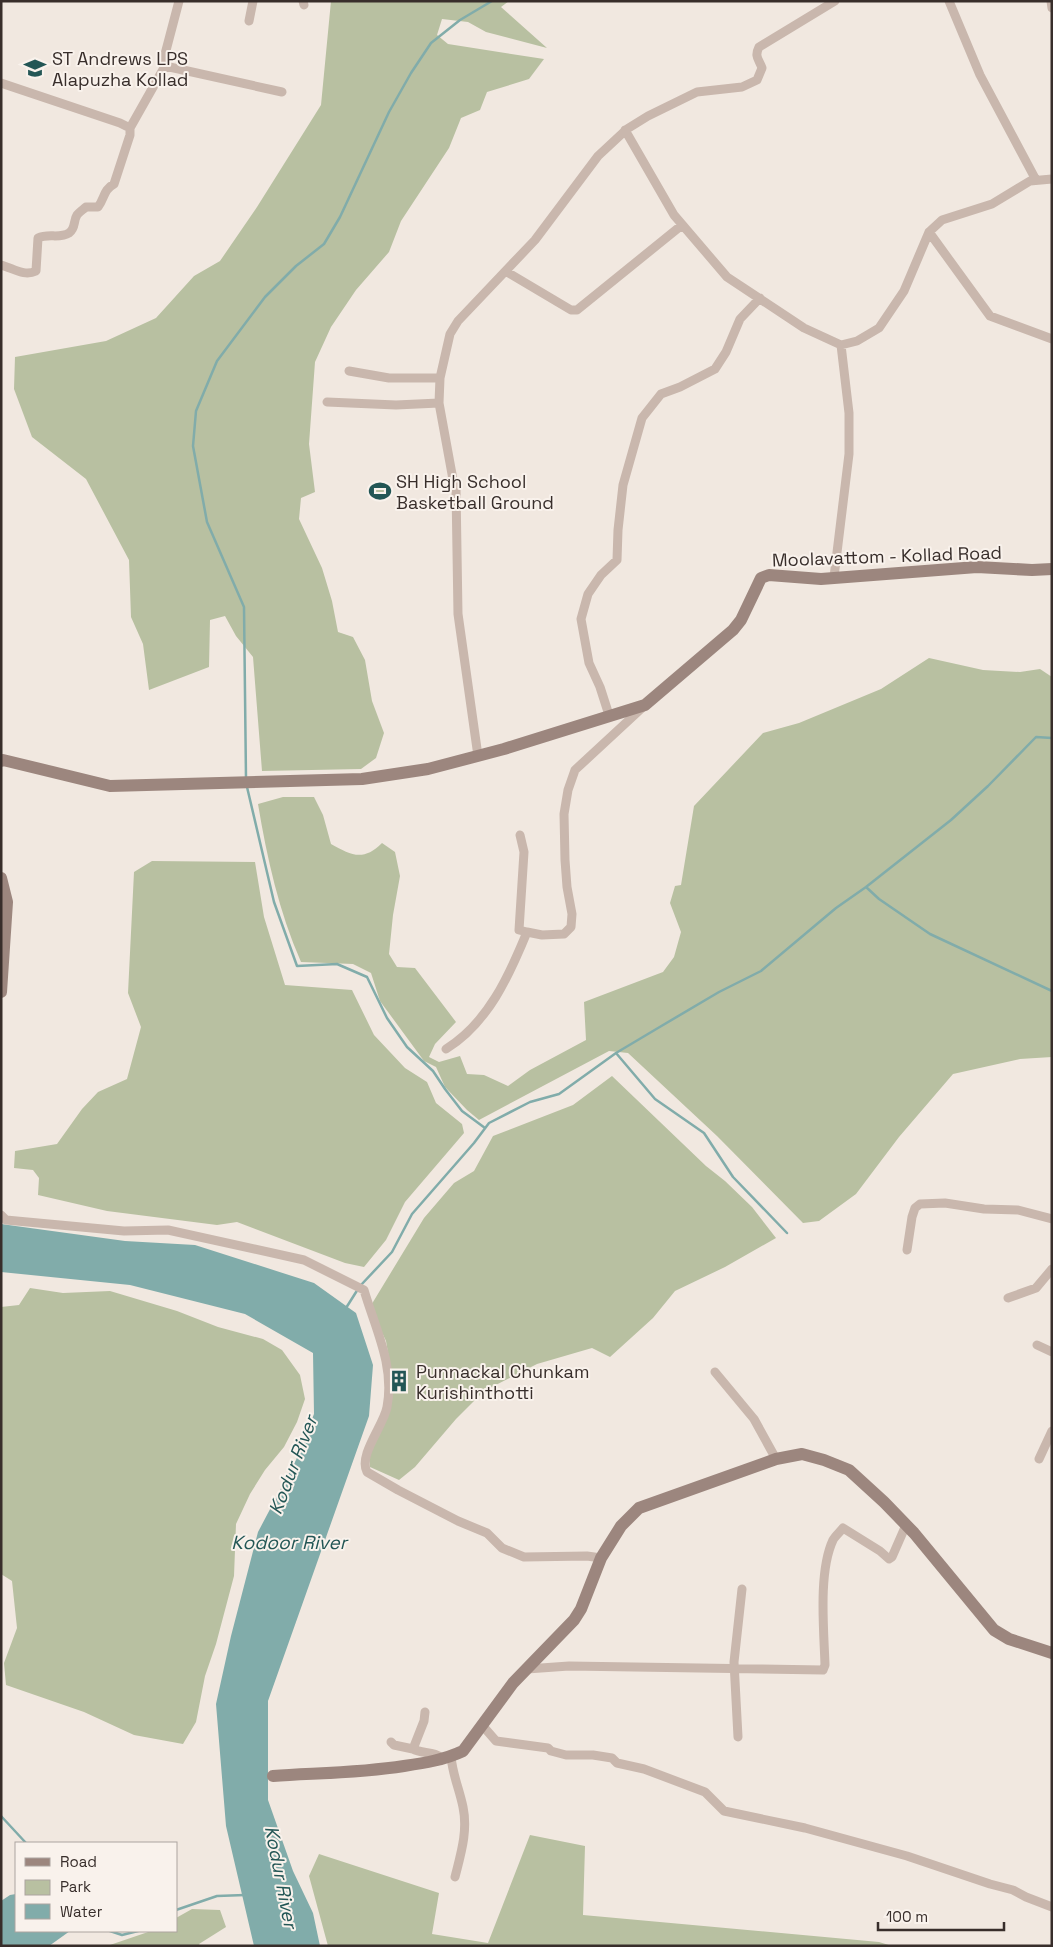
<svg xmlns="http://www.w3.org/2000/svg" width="1053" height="1947" font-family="'Space Grotesk',sans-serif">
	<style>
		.green { fill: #b8c0a1 }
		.water { fill: #81acaa }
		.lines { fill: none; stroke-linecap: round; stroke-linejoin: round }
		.stream { stroke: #81acaa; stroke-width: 2.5 }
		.street { stroke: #c9b7ad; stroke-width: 9 }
		.secondary { stroke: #9c867e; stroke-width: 12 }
		.labels { text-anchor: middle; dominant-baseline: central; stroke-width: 4; stroke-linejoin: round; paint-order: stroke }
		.poi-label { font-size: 18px; fill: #382e2b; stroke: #f9f2ec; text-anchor: start }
		.street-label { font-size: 18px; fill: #382e2b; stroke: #f9f2ec }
		.water-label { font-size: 19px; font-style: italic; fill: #235655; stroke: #f9f2ec }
	</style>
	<rect width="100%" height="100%" fill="#f1e8e0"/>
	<path class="green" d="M331,1H509L501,7L547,48L486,32L468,22L442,19L437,35L448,44L544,59L529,79L487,92L480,110L461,118L449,148L401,221L389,252L356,290L331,327L315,362L309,444L315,492L301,498L299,519L322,568L332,601L338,632L353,637L365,660L372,701L384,733L376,758L361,769L262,771L253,657L236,636L225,616L210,620L209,667L149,690L143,644L131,617L129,560L86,479L32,437L14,389L15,357L106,341L156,318L194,276L220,261L257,207L321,105Z
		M378,481L386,483L387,497L373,495L372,485L377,486Z
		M929,658L983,670L1020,672L1040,669L1052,677V1057L1020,1059L953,1074L899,1137L856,1194L819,1221L803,1223L717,1136L628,1053L609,1051L479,1120L467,1110L445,1087L436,1067L424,1061L380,1001L371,973L353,964L301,962C279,912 267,858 258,804L283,797H314L323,815L331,844C351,855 363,862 382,843L395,852L400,876L393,915L389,954L397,967L415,968L456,1022L435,1044L429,1057L439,1062L460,1056L467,1074L484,1075L508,1086L530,1070L586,1040L584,1002L663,972L674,957L681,932L670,903L675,886L681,885L694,806L763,733L799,723L881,689Z
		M152,861L255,862L264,917L285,985L352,990L374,1035L405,1068L427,1082L436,1103L462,1124L464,1133L405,1202L386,1240L364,1267L345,1263L237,1222L217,1225L107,1211L38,1195L39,1178L33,1170L14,1168L15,1151L57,1144L82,1109L98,1092L127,1079L141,1027L128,993L134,872Z
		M612,1076L706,1166L725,1181L752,1207L776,1238L725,1267L675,1291L653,1318L610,1357L592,1348L537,1364L484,1391L456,1419L415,1467L399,1480L370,1467L369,1457L392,1377L386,1341L370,1307L424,1218L454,1183L474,1171L493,1136L573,1105Z
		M30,1288L63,1293L110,1291L177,1311L218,1327L263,1339L282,1350L300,1375L305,1399L297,1422L284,1447L265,1470L250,1494L236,1524L234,1576L216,1644L205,1676L196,1722L183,1744L134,1735L84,1712L6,1685L4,1663L17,1628L12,1581L1,1574V1307L19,1305Z
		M530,1835L585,1846L583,1915L879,1942L892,1946H328L309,1876L319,1854L439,1893L432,1934L488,1943Z
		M192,1909L220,1910L226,1927L199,1944L200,1946H107L151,1931H176V1918Z"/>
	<path class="water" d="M1,1224L125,1241L195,1245L314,1283L356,1313L373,1365L369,1416L268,1701V1800L293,1871L313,1913L320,1946H254L226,1826L216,1704L231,1636L258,1532L296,1460L314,1414L313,1353L245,1314L130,1285L1,1272Z
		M16,1894V1931H70L49,1946H1V1901L10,1895Z"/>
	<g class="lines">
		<path class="stream" d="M246,779L244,607L207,522L193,446L196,411L217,361L265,297L296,266L324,244L340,217L389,112L411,73L431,43L460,20L492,1
			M247,787L274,902L297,966L337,964L367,977L387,1018L407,1047L433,1071L445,1089L462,1111L485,1128
			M866,887L879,899L930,934L1052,991
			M616,1053L655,1099L704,1133L733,1177L787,1233
			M361,1285L392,1252L412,1214L474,1143L489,1123L530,1102L559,1094L616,1053L658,1028L719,992L761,971L836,908L866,887L951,820L988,786L1036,737L1052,738
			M346,1308L358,1289
			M1,1816L26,1843
			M176,1910L217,1896L245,1895
			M110,1931L122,1935L138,1931"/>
		<path class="street" d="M303,1L304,5
			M949,1L980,75L1036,180
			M1051,1L1052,8
			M249,21L253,1
			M165,66L282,92
			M1,83L120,123L130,128V135L114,184C103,190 105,198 98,207H86C84,209 79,212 77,215C73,221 76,228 69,233C60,239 48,233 38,238L36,271C24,277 13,268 1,265
			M130,128L165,66L164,58L179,1
			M625,130L674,215L727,277L804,328L841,345L857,341L879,328L904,291L929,232L942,220L992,204L1030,181L1052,179
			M929,232L990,316L1052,339
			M507,272L571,310H577L682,225
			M349,371L389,378H440
			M327,402L396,405L439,403
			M834,577L849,454V413L841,345
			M609,715L600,687L589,663L581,619L588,594L601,575L617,560L618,530L623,485L642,418L661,394L680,387L715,369L726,352L740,319L760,298
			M478,756L458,614L456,489L454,485L439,403L440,378L450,334L458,321L535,240L598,156L627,129L648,116L697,92L742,87L757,80L762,68C759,59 754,57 759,47L835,1
			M520,835L524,852L519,930L527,932
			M446,1049C488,1023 509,976 527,932L542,935L564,934L571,927L572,914L567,887L565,860L564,814L568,790L575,770L642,708
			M1,1215L6,1220L124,1231L168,1230L304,1260L364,1290C375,1328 395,1366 387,1407C384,1425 358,1455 367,1472L398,1490L458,1521L487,1533L502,1548L524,1557L587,1556L601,1558
			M907,1250L912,1217L915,1208L920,1204L945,1203L984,1209L1018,1210L1052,1219
			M1008,1298L1036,1288L1052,1269
			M1037,1345L1052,1352
			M715,1372L754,1419L776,1459
			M1039,1459L1052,1431
			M527,1669L569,1666L823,1670L825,1665C824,1631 818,1572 833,1540C835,1536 840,1532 843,1528L880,1551L889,1559L892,1557L906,1525
			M425,1712L424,1721L413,1749C422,1754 435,1751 443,1759
			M482,1725L496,1741L548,1748L551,1751L566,1755H593L612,1758L617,1763L644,1769L705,1792L724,1811L805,1828L907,1856L990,1884L1013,1890L1026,1897L1052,1907
			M738,1737L734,1662L742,1589
			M391,1742L394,1745L413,1749
			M451,1757C453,1776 459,1788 463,1807C468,1831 461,1853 455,1877"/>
		<path class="secondary" d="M1,761L3,760L110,786L362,779L428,769L504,749L645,705L733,630L741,620L761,578L769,575L821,579L977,567L1032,570L1052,569
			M1,878L7,902L1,992
			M273,1776C317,1773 360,1773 404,1766C424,1763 444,1760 463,1751L513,1683L574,1620L581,1609L601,1558L621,1526L639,1508L776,1459L802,1454L824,1460L849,1470L884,1502L914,1533L994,1630L1009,1639L1052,1653"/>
	</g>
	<defs>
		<g id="school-bare" transform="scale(1.725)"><path d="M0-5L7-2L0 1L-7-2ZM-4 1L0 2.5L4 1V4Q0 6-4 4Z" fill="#235655" stroke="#f9f2ec" stroke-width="2.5" paint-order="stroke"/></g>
		<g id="stadium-bare" transform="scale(1.725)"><path d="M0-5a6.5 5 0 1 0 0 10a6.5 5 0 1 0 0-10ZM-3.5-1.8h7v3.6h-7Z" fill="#235655" stroke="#f9f2ec" stroke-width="2.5" paint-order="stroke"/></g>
		<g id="building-bare" transform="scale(1.725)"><path d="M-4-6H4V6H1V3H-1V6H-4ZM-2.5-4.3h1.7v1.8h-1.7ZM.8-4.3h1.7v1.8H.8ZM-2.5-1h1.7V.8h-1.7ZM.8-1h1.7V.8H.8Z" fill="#235655" stroke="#f9f2ec" stroke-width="2.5" paint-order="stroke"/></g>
	</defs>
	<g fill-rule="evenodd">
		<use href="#school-bare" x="35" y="68"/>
		<use href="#stadium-bare" x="380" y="491"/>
		<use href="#building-bare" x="399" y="1381"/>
	</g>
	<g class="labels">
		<g class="poi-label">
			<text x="52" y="58">ST Andrews LPS<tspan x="52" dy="21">Alapuzha Kollad</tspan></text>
			<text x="396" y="481">SH High School<tspan x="396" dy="21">Basketball Ground</tspan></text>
			<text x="416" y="1371">Punnackal Chunkam<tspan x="416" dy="21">Kurishinthotti</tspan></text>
		</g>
		<g class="street-label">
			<text transform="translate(887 556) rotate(-2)">Moolavattom - Kollad Road</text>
		</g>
		<g class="water-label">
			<text transform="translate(293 1465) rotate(-69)">Kodur River</text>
			<text x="289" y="1542">Kodoor River</text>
			<text transform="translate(281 1877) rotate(79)">Kodur River</text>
		</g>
	</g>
	<rect width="1053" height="1947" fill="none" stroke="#382e2b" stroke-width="5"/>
	<rect x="15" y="1842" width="162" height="90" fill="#f9f2ec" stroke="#aca49f"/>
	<rect x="25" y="1858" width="25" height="8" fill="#9c867e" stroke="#aca49f"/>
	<text x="60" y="1867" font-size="15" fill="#382e2b">Road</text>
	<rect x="25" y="1880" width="25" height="15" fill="#b8c0a1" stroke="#aca49f"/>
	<text x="60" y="1892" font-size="15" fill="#382e2b">Park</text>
	<rect x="25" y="1904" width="25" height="15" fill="#81acaa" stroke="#aca49f"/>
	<text x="60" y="1917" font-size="15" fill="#382e2b">Water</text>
	<path d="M878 1922v8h126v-8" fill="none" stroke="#382e2b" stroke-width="2.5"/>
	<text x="886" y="1922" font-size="15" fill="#382e2b" stroke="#f9f2ec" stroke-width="4" paint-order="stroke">100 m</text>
</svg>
